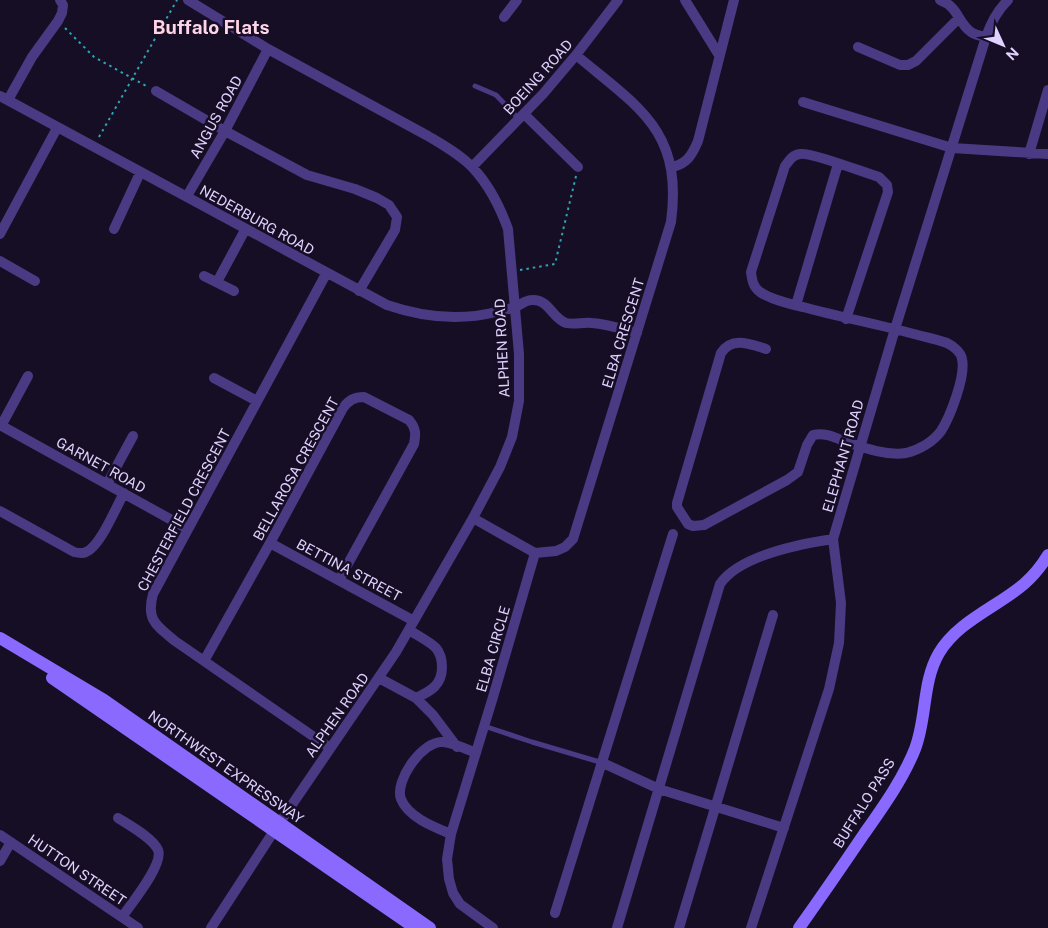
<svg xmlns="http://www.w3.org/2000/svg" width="1048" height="928" font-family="'Public Sans',sans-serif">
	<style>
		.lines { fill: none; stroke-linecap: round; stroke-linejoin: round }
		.path { stroke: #2fa4b6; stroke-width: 2; stroke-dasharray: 2.5 4; stroke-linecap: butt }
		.service { stroke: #4a3983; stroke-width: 5 }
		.minor { stroke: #4a3983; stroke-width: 10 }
		.secondary { stroke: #8a69ff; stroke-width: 12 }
		.labels { text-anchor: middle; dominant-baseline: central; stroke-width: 5; stroke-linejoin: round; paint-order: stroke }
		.street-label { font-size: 14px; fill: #e0d2ff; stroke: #160e24 }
		.district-label { font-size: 19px; font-weight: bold; fill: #ffd4e7; stroke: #160e24 }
	</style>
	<rect width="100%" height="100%" fill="#160e24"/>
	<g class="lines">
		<path class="path" d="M65,28L94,57L148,87
			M99,137L177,0
			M520,270L555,264L576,176"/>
		<path class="service" d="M475,86L496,95L519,119
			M484,726L532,742L603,763"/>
		<path class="minor" d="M188,0L268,49L428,136C443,145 461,155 473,168C489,185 500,207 508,229L519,354V401L512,437L500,467L473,518L396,652L274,831L211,928
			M685,0L719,55
			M940,0C959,7 957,22 971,32C975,35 981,36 986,37
			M504,17L517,0
			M858,47L900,65H908L916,61L959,18
			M156,91L225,131L307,175L355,189L377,198L389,205L397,217L395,230L359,291
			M0,96L387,305C422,317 460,321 496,312C502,310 509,309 515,307C521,305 525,300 532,300C549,299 552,318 566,323C574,325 583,322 592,323C607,324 622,329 637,333
			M8,100L32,57L58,21L62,13L63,5L60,0
			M803,102L952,148L1048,154
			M524,114L578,167
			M1029,154L1048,90
			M472,167L543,94L576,55L618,0
			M672,167C687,164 692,155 698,141L734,0
			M187,196L225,131L268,49
			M114,229L140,173
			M0,234L57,128
			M0,261L35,281
			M326,274L153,594C146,620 156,625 175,641L330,748
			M204,276L234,291
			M217,282L245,230
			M796,305L838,164
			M766,349C750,344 732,336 721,353L677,503V507L688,524L693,526L704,525L787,480L798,472L807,445L813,435C825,432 836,438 846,442C864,448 887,456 906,453C919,450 933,442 941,431C950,417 966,376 962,359C961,352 953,346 947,343C937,339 925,337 914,334C877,324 840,317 803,307C789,304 772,300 760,292C753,287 752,280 751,272L785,166C789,161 792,155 800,154C811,152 865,173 879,177L887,185L888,192L846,319
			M214,378L257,401
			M0,425L188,529
			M1,426L28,376
			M107,484L133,436
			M0,511L74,552C78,553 82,554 86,552C100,547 116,507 124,493
			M473,518L535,553L556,551L565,547L573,539L671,222C683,130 639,108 576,55
			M270,543L414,621
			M409,630C418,636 429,641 436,648C441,654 442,660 442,667C442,685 431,691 416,698
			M204,661L270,543L343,408C349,400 354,397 364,397L409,420C416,428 416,434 414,444L339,580
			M379,678L416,698L433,715L457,747
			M603,763L659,789L784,828
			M118,818C129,825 153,838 158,850C164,864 131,904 122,917
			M451,834C434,827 408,817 401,799C394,781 423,740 443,742C454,743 466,749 476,753
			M0,835L138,928
			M0,861L11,842
			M555,913L673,534
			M493,928L460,904L453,893L449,879L447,859L451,834L493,697L535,553
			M617,928L720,584C740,555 800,544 833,539
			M679,928L773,615
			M751,928L829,689L839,643L841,603L833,539L895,329L986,37C991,22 997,11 1008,0"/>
		<path class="secondary" d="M0,638L104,700L430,928
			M52,678L415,928
			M799,928C821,897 843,865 864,834C883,807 903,779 915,749C927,718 922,682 939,653C958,621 997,607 1024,584C1033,576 1042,565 1048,555"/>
	</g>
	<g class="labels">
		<g class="street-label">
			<text transform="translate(538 77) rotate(-48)">BOEING ROAD</text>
			<text transform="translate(216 117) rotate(-61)">ANGUS ROAD</text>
			<text transform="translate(257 220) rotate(29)">NEDERBURG ROAD</text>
			<text transform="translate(623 333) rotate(-73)">ELBA CRESCENT</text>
			<text transform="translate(502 348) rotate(-93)">ALPHEN ROAD</text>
			<text transform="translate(843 456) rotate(-74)">ELEPHANT ROAD</text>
			<text transform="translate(101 465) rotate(29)">GARNET ROAD</text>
			<text transform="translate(296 469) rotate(-61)">BELLAROSA CRESCENT</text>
			<text transform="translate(184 510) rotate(-62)">CHESTERFIELD CRESCENT</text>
			<text transform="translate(349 570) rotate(28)">BETTINA STREET</text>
			<text transform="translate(493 649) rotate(-74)">ELBA CIRCLE</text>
			<text transform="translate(337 715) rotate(-55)">ALPHEN ROAD</text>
			<text transform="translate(226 767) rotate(35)">NORTHWEST EXPRESSWAY</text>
			<text transform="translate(864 803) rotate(-58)">BUFFALO PASS</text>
			<text transform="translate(77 870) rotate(34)">HUTTON STREET</text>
		</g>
		<g class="district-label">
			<text x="211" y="27">Buffalo Flats</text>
		</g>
	</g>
	<g transform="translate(1003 45) rotate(134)" stroke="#160e24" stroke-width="4" paint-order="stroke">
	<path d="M0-4L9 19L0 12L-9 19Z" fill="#e0d2ff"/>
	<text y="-8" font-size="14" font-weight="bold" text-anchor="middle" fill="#e0d2ff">N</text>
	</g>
</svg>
